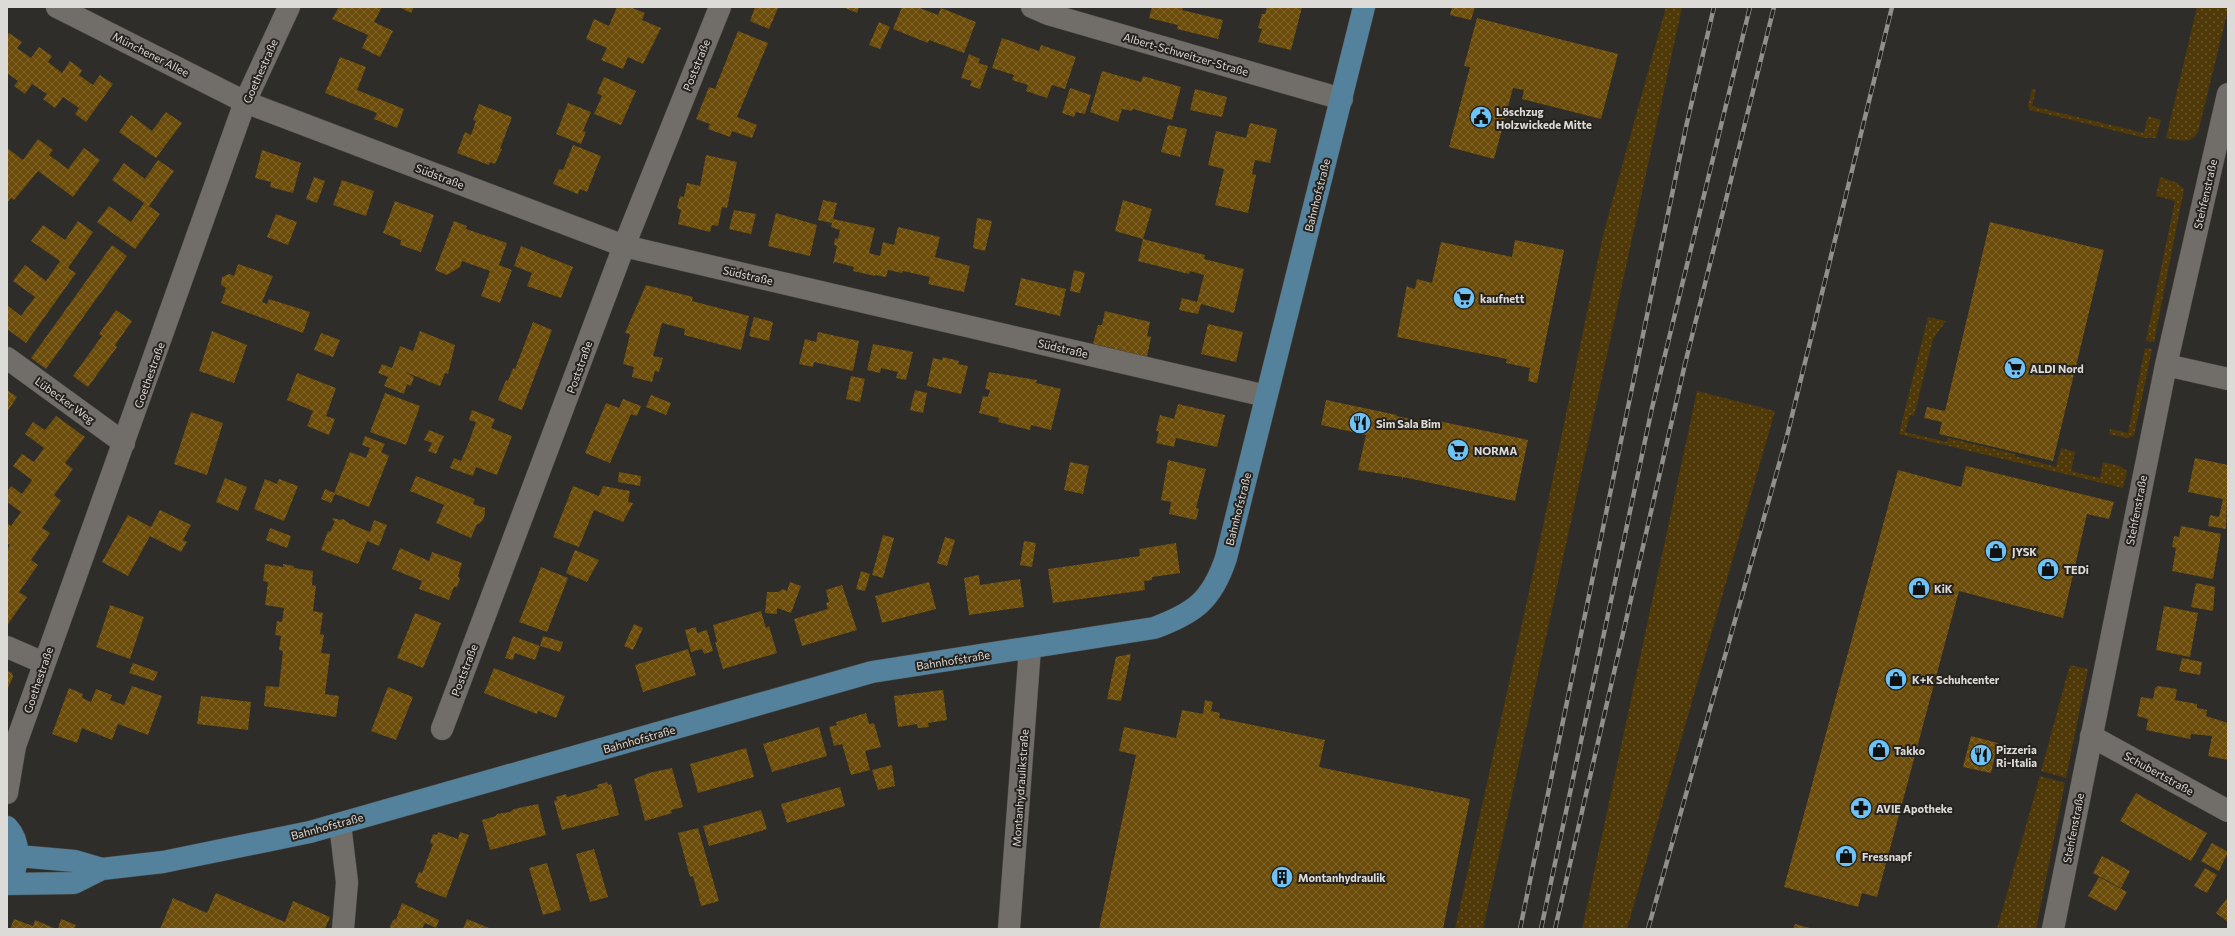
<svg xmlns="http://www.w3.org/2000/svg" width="2235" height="936" font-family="Commissioner,sans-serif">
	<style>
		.grass { fill: url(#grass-dots) }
		.building { fill: url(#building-cross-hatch) }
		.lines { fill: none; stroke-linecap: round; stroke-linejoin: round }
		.minor-casing { stroke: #4b4845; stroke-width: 23 }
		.major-casing { stroke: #4b4845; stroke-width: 23 }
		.minor { stroke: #716e69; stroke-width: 22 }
		.major { stroke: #54829c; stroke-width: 22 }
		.rail-casing { stroke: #92908d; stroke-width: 4.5 }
		.rail { stroke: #26231f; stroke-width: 3; stroke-dasharray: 9; stroke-linecap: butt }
		.labels { text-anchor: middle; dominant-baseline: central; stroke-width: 4; stroke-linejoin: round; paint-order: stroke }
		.street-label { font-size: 11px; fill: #dddbd8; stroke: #26231f }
		.poi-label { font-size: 11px; font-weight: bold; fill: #dddbd8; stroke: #26231f; text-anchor: start }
	</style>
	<defs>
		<pattern id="grass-dots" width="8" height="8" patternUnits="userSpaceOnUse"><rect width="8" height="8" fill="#503909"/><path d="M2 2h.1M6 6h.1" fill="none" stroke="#69552c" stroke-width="1.8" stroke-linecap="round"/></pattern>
		<pattern id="building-cross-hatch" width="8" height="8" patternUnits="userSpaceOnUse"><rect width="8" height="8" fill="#6b4c0a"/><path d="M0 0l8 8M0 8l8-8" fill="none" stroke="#80652d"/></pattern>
	</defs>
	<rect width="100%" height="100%" fill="#2f2d29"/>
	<path class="grass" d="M1666,7H1682L1483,929H1455L1537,555L1603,235Z
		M2197,7H2228V10L2198,132C2191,145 2179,140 2166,138Z
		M2032,89L2036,90L2032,106L2144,133L2148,116L2161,120L2156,138H2145L2030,110L2028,106Z
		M2160,177L2177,183L2184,189L2154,342L2146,341L2175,201L2156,196Z
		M1928,317L1946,321L1933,339L1914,416L1910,415L1905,432L1947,442L1948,438L2015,454V456L2056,467L2061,448L2075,452L2071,471L2100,478L2103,462L2120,466L2127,471L2123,488L1899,434Z
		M2145,348L2152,349L2134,436L2127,438L2109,434L2110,429L2128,433Z
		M1697,391L1775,411L1627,929H1582Z
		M2070,665L2088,669L2066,778L2041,771Z
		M2040,776L2065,783L2036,929H1997Z"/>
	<path class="building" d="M339,7H382L374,22L393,31L380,57L362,48L368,35L332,19Z
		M399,7H414L411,13Z
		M617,7H630L645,13L642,20L661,28L643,64L628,57L623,69L601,60L607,48L586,39L594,19L609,26Z
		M755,7L778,8L769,29L750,21Z
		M843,7H859L857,13Z
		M902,7H917L938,15L941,8L976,22L964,53L929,40L928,43L893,29Z
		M1152,7H1183L1182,10L1223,20L1218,39L1177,29L1178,25L1149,18Z
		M1267,7H1302L1291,50L1258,42L1262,29L1258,28L1262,14H1265Z
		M1452,7H1475L1471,20L1450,15Z
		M1477,18L1618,54L1601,119L1522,99L1524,90L1513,88L1494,159L1449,147L1470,67L1464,66Z
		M879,22L890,27L880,49L869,45Z
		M738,31L768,43L737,117L757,125L752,138L732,131L730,137L708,129L710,124L696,119L709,87L715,89Z
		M9,33L22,42L17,48L31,58L39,47L52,56L48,62L62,73L70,61L82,70L79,75L93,85L100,75L113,84L86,122L75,114L79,108L63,97L55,108L43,99L47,94L32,84L25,94L14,86L18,81L7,73V36Z
		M1002,38L1039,51L1041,45L1076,57L1065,89L1052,85L1047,98L1026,91L1028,85L1012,80L1014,75L992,68Z
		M969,54L980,59L978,63L988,66L980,89L970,86L972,81L961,78Z
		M340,57L366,67L357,90L404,109L397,128L374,119L377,113L325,93Z
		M1102,71L1141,82L1143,76L1181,87L1172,120L1133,109L1132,111L1122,109L1118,122L1090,112Z
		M604,77L636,91L621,125L594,114L602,96L597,93Z
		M1070,88L1091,95L1085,114L1076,112L1074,117L1062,113Z
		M1195,89L1227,97L1222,117L1190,110Z
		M568,103L591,112L583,131L586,132L581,144L556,134Z
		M479,104L512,117L500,149H502L495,164L490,162L489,165L457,153L465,132L471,135L476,121L473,120Z
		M166,112L182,123L156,158L119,132L131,115L152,131Z
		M1250,123L1277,129L1270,163L1255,160L1252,174L1256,175L1248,213L1215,205L1224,169L1208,165L1216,131L1246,138Z
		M1168,125L1187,129L1180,157L1161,152Z
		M38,139L53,150L49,155L68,169L84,148L100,160L73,197L38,171L14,200L11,198L7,203V148L23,160Z
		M573,145L601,156L587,192L580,189L578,194L553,184L559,169L563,170Z
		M262,150L301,163L293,193L270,187L271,182L255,178Z
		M706,155L737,162L727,208L722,207L718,226L712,225L710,232L678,224L681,210L677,208L680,196L684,197L687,183L700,186Z
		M158,160L174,171L149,206L160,214L135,249L97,222L109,206L131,222L144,203L112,180L124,163L145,179Z
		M314,177L325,181L317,203L306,199Z
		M342,180L374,191L366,216L333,205Z
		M823,200L837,203L833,219L875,228L869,253L880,256L883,242L894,245L898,227L940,237L935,257L970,266L964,292L928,284L930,277L903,271L902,273L888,270L886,277L875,275V276L853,271L854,267L835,262L833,264L837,246L834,245L835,238L838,239L840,230L831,227L832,223L818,220Z
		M1123,200L1152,209L1143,239L1205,255L1204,259L1244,269L1234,313L1201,304L1198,314L1179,310L1182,298L1197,302L1204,275L1190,271L1189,274L1138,261L1143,239L1115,231Z
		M395,201L434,215L421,252L400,245L401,240L383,233Z
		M734,210L756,214L751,234L729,229Z
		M776,213L817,225L810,256L768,246Z
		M276,214L297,222L288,245L267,237Z
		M977,218L992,221L985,251L973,248Z
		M78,221L93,232L68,268L76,273L26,343L7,329V305L21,316L35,297L13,281L25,265L46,281L60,261L31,241L43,225L65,240Z
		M454,221L467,226L466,229L507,243L499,265L512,270L500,303L481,296L490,271L462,261L460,267L447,275L435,270Z
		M1990,222L2104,250L2053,461L1939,434L1942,422L1924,418L1927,407L1945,411Z
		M1515,240L1564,250L1537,383L1528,381L1530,368L1506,363L1507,359L1397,337L1407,285L1408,287L1415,289L1417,279L1432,283L1441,242L1512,257Z
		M112,245L127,256L46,369L31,358Z
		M521,246L573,267L561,298L527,286L532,273L514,266Z
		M238,264L273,276L262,302L267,304L269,299L310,312L303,333L221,303L226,288L221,285L222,277L229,274L234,276Z
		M1074,270L1085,273L1080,293L1070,291Z
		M1021,278L1066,289L1060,316L1015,305Z
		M646,285L693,297L692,301L749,316L741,350L684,335L685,329L662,323L653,356L663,358L659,372L655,371L652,382L632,377L634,367L623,364L630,334L625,333Z
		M116,310L132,321L115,345L117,347L88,387L73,376L102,336L99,334Z
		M1105,311L1150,322L1147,336L1151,337L1147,357L1093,344L1098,325H1102Z
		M754,317L773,322L769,341L749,336Z
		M533,322L552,330L522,410L498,400L506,380L508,381L513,368L515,369Z
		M1208,324L1243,332L1236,362L1201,354Z
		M212,331L247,345L234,383L199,371Z
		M420,331L455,345L448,374L445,373L440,386L405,372L414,377L411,386L407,384L404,394L384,386L388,377L378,373L382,364L392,368L400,346L413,351Z
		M818,332L859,341L853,371L814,362L813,367L799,364L805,339L816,342Z
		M321,333L340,340L333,357L314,350Z
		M873,344L913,352L906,380L896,378L898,372L881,368L880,373L867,370Z
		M943,357L959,361L958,364L968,366L961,394L927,386L933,358L942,360Z
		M989,372L1037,380L1036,383L1061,389L1051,430L1031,425L1030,430L998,422L999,418L979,413L983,396L988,397L990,390L985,389Z
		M297,373L336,388L326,416L335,419L329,435L307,426L313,411L287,400Z
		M851,376L865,379L860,402L846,399Z
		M7,390L17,397L7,412Z
		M915,390L927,393L923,413L910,410Z
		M385,393L420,406L406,445L370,432Z
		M651,395L671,403L666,415L646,407Z
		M623,399L641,406L637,416L631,414L610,463L585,453L606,403L619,408Z
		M1326,400L1397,415L1396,416L1426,422L1424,427L1432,428L1434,420L1528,440L1515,501L1403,477L1402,481V477L1358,470L1366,435L1321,425Z
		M1178,404L1225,415L1217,447L1176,438L1174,447L1156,443L1159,431H1156L1160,415L1174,419Z
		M472,410L495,419L491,428L512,436L497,475L476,467L473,476L450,468L454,458L461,461L469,442L476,422L469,420Z
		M191,412L223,423L207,475L174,464Z
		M56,416L85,437L65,463L73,469L54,495L61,501L42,528L50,533L31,560L38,565L19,592L27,597L8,624L7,550L10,545L7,543V523L11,526L21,512L7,502V492L11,486L22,494L32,480L13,466L22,454L34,462L44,448L25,434L33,422L45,430Z
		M429,430L444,436L436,454L428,451L432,443L424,440Z
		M365,436L385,444L381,452L389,456L369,507L335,494L331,503L321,499L325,489L334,493L350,452L366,458L370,448L362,445Z
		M2195,458L2228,465L2226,529L2208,526L2210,515L2219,517L2223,499L2188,492Z
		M1168,460L1206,469L1196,508L1199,509L1196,520L1169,514L1171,502L1161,500Z
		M1070,462L1089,466L1083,494L1064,490Z
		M1966,466L2114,502L2109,519L2087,514L2063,618L1959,591L1877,897L1862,893L1858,907L1784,887L1898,470L1961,487Z
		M619,472L641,476L640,486L618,482Z
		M416,476L475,499L473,504L485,508V514L483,520L479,524H477L471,538L436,523L444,505L410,491Z
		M225,478L247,487L238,511L216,502Z
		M265,479L277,484L279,479L298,486L284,521L254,509Z
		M573,486L599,496L603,486L630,491L628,502L633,503L623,522L594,510L579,547L553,537Z
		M160,510L191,525L183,540L187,542L181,552L150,536L128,576L102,562L128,515L151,527Z
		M333,518L340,520L343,519L350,524L370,532L374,520L387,525L379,546L367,541L358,564L321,550L328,531L330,532L335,521L332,520Z
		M2181,526L2221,534L2213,579L2172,571L2176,548L2172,547L2174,536L2179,537Z
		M270,528L291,536L287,548L266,540Z
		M883,535L894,538L883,578L872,575Z
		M945,537L955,540L947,566L937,563Z
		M1024,541L1036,543L1032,567L1020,565Z
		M1176,543L1180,573L1152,577V580L1144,581L1145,590L1053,603L1048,569L1140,556L1139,549Z
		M400,548L429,561L432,552L462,563L458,576L460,579L457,587H454L449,600L419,589L422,581L392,569Z
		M575,550L599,560L587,582L566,573Z
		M265,564L283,567V564L294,566V568L313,571L312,585L316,586L313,611L323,613L320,634L324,635L321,653L330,654L325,694L339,696L336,717L264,706L266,686L279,687L283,651L279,650L281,636L275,635L277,621L282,622L284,608L265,605L268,582L263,581Z
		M541,567L568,578L547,632L519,622Z
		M861,571L870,574L865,591L856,589Z
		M979,575L980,585L1020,579L1024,607L969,615L964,578Z
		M790,582L801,586L791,613L777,608V614L765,613L767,592H778L783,589L787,591Z
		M929,582L936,609L882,623L875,596Z
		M2196,583L2215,587L2213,611L2191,607Z
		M842,585L857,630L802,646L794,619L828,609L826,603L829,602L826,590Z
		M110,605L144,617L130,659L96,647Z
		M2164,606L2198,613L2190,657L2156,650Z
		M761,611L766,628L769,626L777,653L723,669L715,642H717L713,625Z
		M415,613L441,623L423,668L397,658Z
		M634,624L643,628L633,650L624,646Z
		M696,627L697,633L707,630L713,651L704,654L702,649L691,652L685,630Z
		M513,636L540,646L535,660L515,653L513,660L505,658Z
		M543,636L563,642L560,652L540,646Z
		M688,649L696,675L643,692L635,665Z
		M1131,654L1121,701L1107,699L1116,657Z
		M2182,658L2202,662L2200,675L2179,671Z
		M133,663L158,672L154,681L129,673Z
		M494,668L565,696L556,718L538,711L537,714L484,693Z
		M7,671L12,673L13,677L7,690Z
		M132,686L162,696L148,735L118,724L112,740L82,728L77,743L52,734L69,688L83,694L82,698L91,702L96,689L112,695L110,700L124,705Z
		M2158,686L2177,689L2175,700L2197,704V708L2207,710L2206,716L2228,723V760L2208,756L2212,736L2191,734L2190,739L2146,730L2148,719L2137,716L2141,697L2153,699L2155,688Z
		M388,687L413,697L396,740L371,731Z
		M943,690L947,720L928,723L929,727L918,728L917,724L898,727L894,696Z
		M201,696L251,702L248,730L197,724Z
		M1205,700L1213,702L1211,711L1220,713L1219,718L1325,740L1319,767L1470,799L1443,929H1099L1136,755L1119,751L1124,727L1176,738L1182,710L1203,714Z
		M866,713L869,724L874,723L881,747L865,751L870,770L851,775L842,744L834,746L829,727L837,725L836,722Z
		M819,727L827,756L772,772L763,744Z
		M1971,736L1998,743L1991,773L1963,767Z
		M746,748L754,777L698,793L690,764Z
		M892,765L895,786L878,790L872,770Z
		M672,768L683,807L671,810L672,813L645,821L634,779L649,773Z
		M607,782L608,785L611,784L619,815L562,830L554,801L557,800L556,797L566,794L567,797L598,788L597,785Z
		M840,787L845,806L787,823L781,804Z
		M2136,793L2207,833L2191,861L2120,821Z
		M538,804L546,835L490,850L482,820L496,816L497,814L510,812L514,809Z
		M761,810L767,829L709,846L703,826Z
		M698,828L719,901L701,906L693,876L690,877L678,833Z
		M438,832L458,839L460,832L469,835L446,898L417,887L418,884L415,883L419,872L422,873L433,844L430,843L433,834L437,835Z
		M2212,843L2228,852L2219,871L2201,861Z
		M594,849L608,897L590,902L576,854Z
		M2102,856L2130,871L2121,888L2093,873Z
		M547,863L561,910L543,915L529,868Z
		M2205,868L2217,875L2207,893L2194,886Z
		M2099,877L2127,892L2116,911L2088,896Z
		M216,893L285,922L293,901L330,917L325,929H160L173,898L207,913Z
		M2228,897V922L2216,913Z
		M402,903L439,920L436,928L425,923L422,929H391L390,926L393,920L396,919Z
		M14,919L33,926L35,920L56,929H10Z
		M61,919L76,925L74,929H58Z
		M467,919L489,928L488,929H463Z
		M1795,924L1813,929H1793Z"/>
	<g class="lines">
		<g class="minor-casing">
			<path id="minor" d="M57,7L245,102L624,246L1266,396
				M1032,7L1048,14L1342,99
				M7,358L124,443
				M2166,365L2228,379
				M7,647L44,663
				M442,729L624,246L720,7
				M2091,736L2228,811
				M7,793L15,746L245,102L289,7
				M340,824L347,882L343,929
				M1009,929L1030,648
				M2053,929L2166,365L2228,94"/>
		</g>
		<g class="major-casing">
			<path id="major" d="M7,827C18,839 19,854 15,869
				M18,856L75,861L102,869
				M7,884L74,883L102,869L163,862L310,832L872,672L1154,628C1195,613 1212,600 1226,558L1364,7"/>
		</g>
		<use href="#minor" class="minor"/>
		<use href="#major" class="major"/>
		<g class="rail-casing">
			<path id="rail" d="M1520,929L1686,127L1714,7
				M1541,929L1652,408L1750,7
				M1555,929L1685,364L1774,7
				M1648,929L1787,436L1892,7"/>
		</g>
		<use href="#rail" class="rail"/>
	</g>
	<defs>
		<g id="civic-disc" transform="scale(1.15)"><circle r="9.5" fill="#6fc2f4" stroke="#26231f"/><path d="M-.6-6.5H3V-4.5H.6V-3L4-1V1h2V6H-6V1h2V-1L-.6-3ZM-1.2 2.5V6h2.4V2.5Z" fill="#111"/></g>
		<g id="supermarket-disc" transform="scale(1.15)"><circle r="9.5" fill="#6fc2f4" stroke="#26231f"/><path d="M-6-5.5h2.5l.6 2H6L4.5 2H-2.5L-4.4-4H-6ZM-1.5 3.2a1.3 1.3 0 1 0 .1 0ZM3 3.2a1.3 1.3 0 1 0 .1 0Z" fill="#111"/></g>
		<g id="restaurant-disc" transform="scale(1.15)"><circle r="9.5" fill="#6fc2f4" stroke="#26231f"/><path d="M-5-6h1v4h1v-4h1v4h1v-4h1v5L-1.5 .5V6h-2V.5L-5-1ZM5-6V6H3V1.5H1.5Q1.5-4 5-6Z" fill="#111"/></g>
		<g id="shop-disc" transform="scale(1.15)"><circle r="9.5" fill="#6fc2f4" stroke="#26231f"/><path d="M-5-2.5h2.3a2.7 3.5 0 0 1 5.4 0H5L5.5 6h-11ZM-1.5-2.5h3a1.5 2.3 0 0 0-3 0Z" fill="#111"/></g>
		<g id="pharmacy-disc" transform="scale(1.15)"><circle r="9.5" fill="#6fc2f4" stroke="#26231f"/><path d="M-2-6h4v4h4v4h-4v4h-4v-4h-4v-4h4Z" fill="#111"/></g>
		<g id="building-disc" transform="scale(1.15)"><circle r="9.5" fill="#6fc2f4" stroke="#26231f"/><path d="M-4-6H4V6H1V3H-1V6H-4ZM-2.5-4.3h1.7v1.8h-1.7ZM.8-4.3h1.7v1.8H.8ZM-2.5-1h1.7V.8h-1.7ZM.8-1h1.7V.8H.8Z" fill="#111"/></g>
	</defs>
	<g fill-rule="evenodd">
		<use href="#civic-disc" x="1481" y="117"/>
		<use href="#supermarket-disc" x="1464" y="298"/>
		<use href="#supermarket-disc" x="2015" y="368"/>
		<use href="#restaurant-disc" x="1360" y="423"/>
		<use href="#supermarket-disc" x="1458" y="450"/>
		<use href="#shop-disc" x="1996" y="551"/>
		<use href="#shop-disc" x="2048" y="569"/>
		<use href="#shop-disc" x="1919" y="588"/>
		<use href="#shop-disc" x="1896" y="679"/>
		<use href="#shop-disc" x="1879" y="750"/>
		<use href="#restaurant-disc" x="1981" y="755"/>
		<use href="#pharmacy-disc" x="1861" y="808"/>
		<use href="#shop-disc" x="1846" y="856"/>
		<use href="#building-disc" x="1282" y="877"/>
	</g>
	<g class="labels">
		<g class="street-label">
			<text transform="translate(151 54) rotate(27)">Münchener Allee</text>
			<text transform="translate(1186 54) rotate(16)">Albert-Schweitzer-Straße</text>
			<text transform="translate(696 65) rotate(-68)">Poststraße</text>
			<text transform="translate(260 71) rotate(-66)">Goethestraße</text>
			<text transform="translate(440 176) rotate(21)">Südstraße</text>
			<text transform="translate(2205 194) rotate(-77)">Stehfenstraße</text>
			<text transform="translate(1317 195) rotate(-76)">Bahnhofstraße</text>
			<text transform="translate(748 275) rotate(13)">Südstraße</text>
			<text transform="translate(1063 348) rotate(13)">Südstraße</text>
			<text transform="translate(579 367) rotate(-70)">Poststraße</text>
			<text transform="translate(149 375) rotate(-70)">Goethestraße</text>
			<text transform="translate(65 400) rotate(36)">Lübecker Weg</text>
			<text transform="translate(1238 509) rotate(-76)">Bahnhofstraße</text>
			<text transform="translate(2136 510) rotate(-79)">Stehfenstraße</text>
			<text transform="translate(953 660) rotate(-9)">Bahnhofstraße</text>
			<text transform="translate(464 670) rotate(-69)">Poststraße</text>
			<text transform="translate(38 680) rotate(-71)">Goethestraße</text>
			<text transform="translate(639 739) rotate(-16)">Bahnhofstraße</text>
			<text transform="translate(2159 773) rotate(29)">Schubertstraße</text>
			<text transform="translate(1020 788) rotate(-86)">Montanhydraulikstraße</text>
			<text transform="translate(327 826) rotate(-15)">Bahnhofstraße</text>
			<text transform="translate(2073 828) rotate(-79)">Stehfenstraße</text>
		</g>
		<g class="poi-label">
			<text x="1496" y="111">Löschzug<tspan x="1496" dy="13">Holzwickede Mitte</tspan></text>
			<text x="1480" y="298">kaufnett</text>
			<text x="2030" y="368">ALDI Nord</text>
			<text x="1376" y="423">Sim Sala Bim</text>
			<text x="1474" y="450">NORMA</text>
			<text x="2012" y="551">JYSK</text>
			<text x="2064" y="569">TEDi</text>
			<text x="1934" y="588">KiK</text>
			<text x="1912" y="679">K+K Schuhcenter</text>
			<text x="1996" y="749">Pizzeria<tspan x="1996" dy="13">Ri-Italia</tspan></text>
			<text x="1894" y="750">Takko</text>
			<text x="1876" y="808">AVIE Apotheke</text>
			<text x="1862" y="856">Fressnapf</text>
			<text x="1298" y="877">Montanhydraulik</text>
		</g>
	</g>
	<rect width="2235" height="936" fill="none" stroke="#dddbd8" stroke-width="16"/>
</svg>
